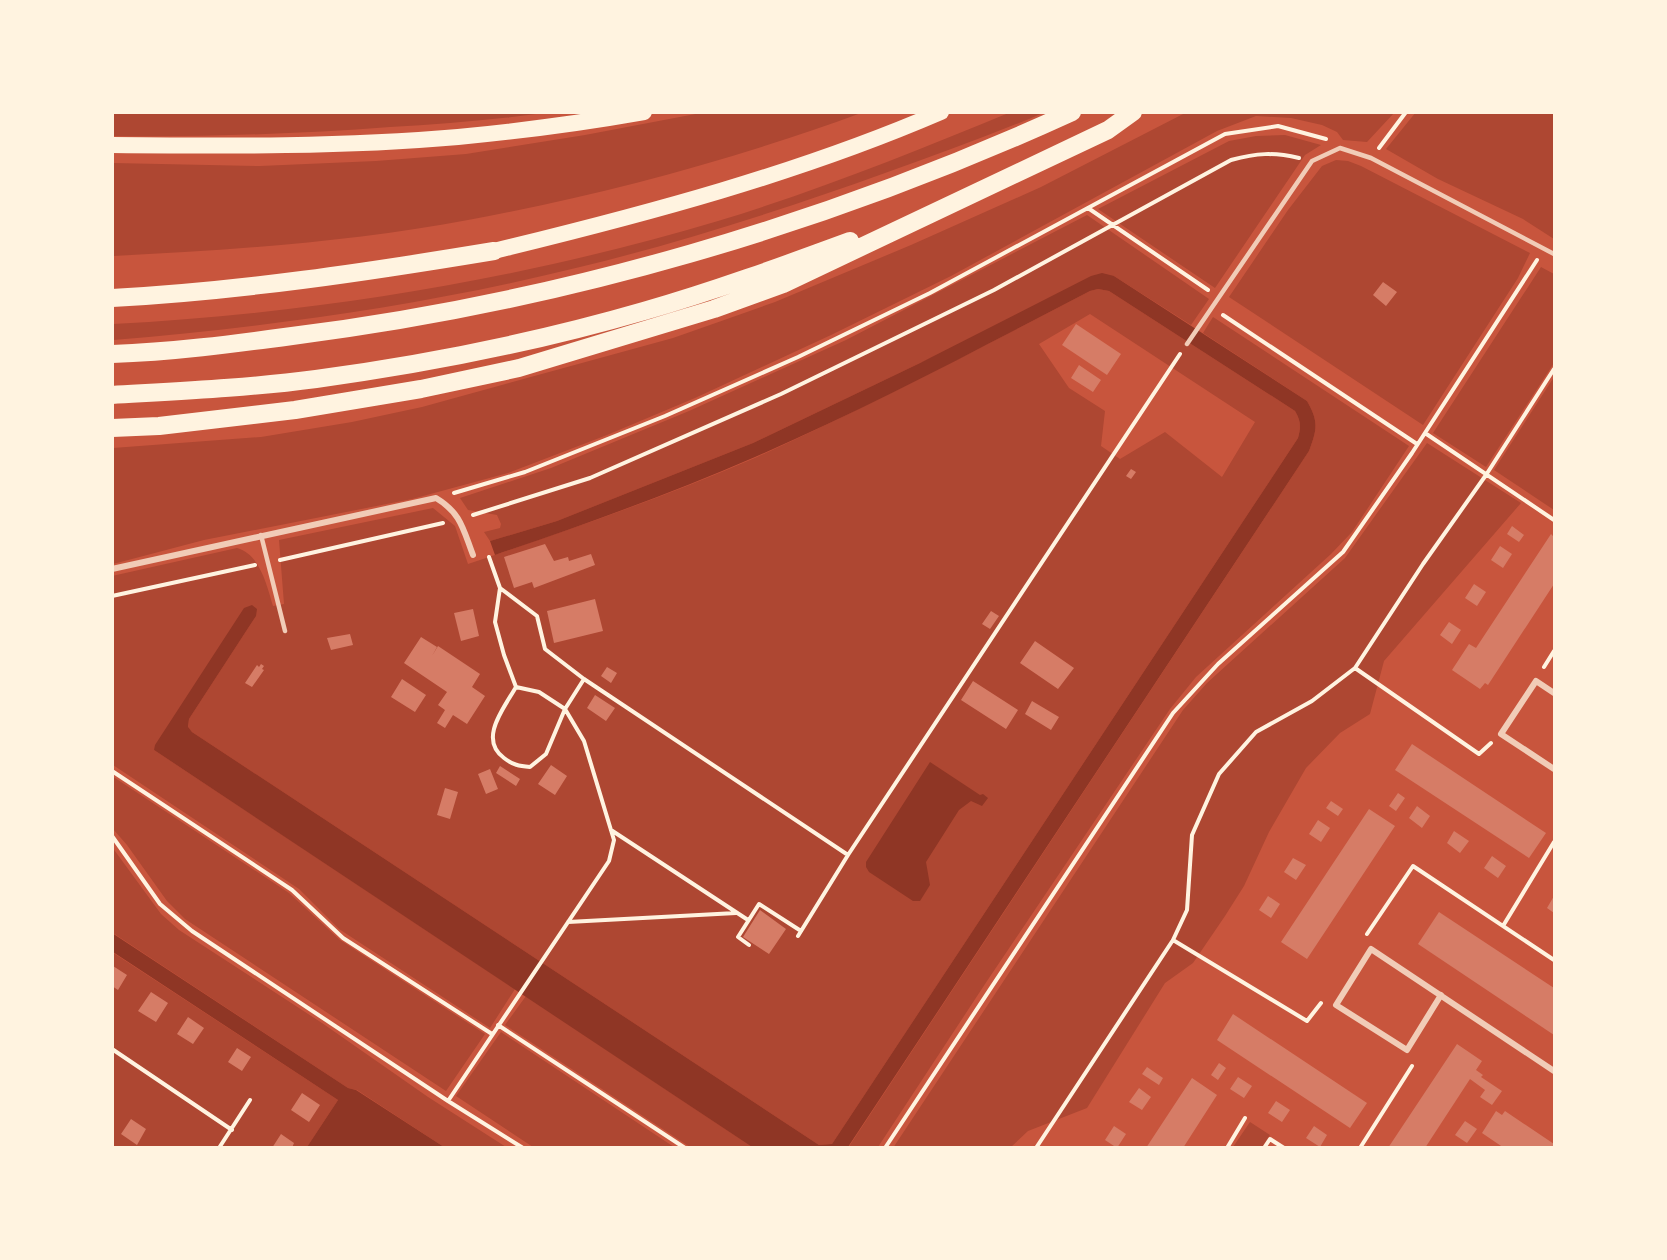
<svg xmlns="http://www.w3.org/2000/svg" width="1667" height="1260" font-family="Figtree,sans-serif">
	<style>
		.green { fill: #ae4732; fill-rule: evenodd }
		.water { fill: #8f3625 }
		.building { fill: #d67c66 }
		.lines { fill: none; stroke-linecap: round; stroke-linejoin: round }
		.path { stroke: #fff3e0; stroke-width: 4 }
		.service { stroke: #f1ccb7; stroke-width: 4.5 }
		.minor { stroke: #f1ccb7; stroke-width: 6 }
		.trunk { stroke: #fff3e0; stroke-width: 16 }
		.motorway { stroke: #fff3e0; stroke-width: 18 }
	</style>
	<rect width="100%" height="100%" fill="#c8553d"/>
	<path class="green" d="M113,112H544V113C493,120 441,124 390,127C298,134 205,137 113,136Z
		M706,112L861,113C733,160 602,195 468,220C351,242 231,250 113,256V163L260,166L376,161L466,154L585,135Z
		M1011,112L1043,113C991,135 938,154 885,173C785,209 683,242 580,267C427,305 269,327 113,340V324C320,313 519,280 718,221C817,191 914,152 1011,112Z
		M1416,112L1554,113V239L1523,219L1438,179L1386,149Z
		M1185,113H1394L1367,142L1343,140L1337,132L1322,125L1291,118L1256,116L1217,131L951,276L831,335L695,398L607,435L508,473L412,499L204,540L113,564V448L261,437L352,422L422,407L673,338L775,302L911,245L1041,187Z
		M1285,135L1321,145L1305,155L1215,288L1098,209L1229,141L1256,136Z
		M1336,160L1348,161L1361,166L1530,253L1518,278L1423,425L1229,297L1288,210L1322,166Z
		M1087,215L1209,299L1191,325L1114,276L920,363L753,443L557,521L490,541L484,532L500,528L501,524L497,515L468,510L460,498L551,468L689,411L846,340Z
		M1541,267L1554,274V363L1486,467L1433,433Z
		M1098,289L1109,291L1295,411C1301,421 1301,427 1298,438L832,1144L819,1145L192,732L188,728L189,719L256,616L154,750L515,989L490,1028L339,929L299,889L113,765L112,576L237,548C260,554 267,586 273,606L284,604L279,540L433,508L455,526L468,564C565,531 663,498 757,457C870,406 980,348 1090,291ZM1090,314L1255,422L1222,477L1165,432L1120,459L1101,446L1105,411L1069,388L1039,344Z
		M1213,317L1409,446L1352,532L1331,554L1196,677L1170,709L987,981L878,1147L848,1148L1309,451C1317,429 1319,422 1307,401L1203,333Z
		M1554,377V510L1494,470Z
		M1427,443L1521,503L1384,661L1370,714L1340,733L1306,768L1269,832L1244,886L1225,916L1193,963L1165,983L1087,1108L1028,1131L1011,1147L893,1148L1183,710L1207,683L1345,558Z
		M112,776L289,893L340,940L485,1034L446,1091L185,919L167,901L127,845L113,829Z
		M112,847L161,914L179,930L322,1023L428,1097L506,1147H444L357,1090L348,1088L113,933Z
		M112,952L338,1100L307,1147H113Z
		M526,996L752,1147H690L505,1025Z
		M501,1032L674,1147H533L456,1096Z
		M1250,1122L1270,1135L1262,1147H1233Z"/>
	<path class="water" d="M1102,273L1114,276L1307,401C1319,422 1317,429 1309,451L848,1147H752L154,750L155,745L244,608L252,605L257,609L256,616L189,719L188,727L192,732L819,1145L832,1144L1298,438C1301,427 1301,421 1295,411L1109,291L1098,289L1090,291C980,348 870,407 755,457C670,494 583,525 495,555L490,541L557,521L753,443L920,363L1091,276Z
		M930,762L980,795L983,794L988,798L982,806L971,801L959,810L926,862L930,885L920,901H913L869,872L866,867V862Z
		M112,933L348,1088L356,1090L444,1147H307L338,1100L113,952Z"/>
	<path class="building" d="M1383,282L1397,292L1386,306L1373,295Z
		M1076,324L1121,354L1107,375L1062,345Z
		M1079,365L1101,380L1093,392L1071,378Z
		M1131,469L1136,472L1131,479L1126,476Z
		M1512,526L1524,535L1519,542L1507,534Z
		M1551,534L1554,537V584L1488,685L1485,683L1480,689L1452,670L1469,644L1476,648Z
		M545,544L554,561L568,557L569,561L591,554L595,565L534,588L532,582L514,588L504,557Z
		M1500,546L1512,554L1503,568L1491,560Z
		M1474,584L1486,592L1477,606L1465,598Z
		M595,599L603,631L554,643L547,611Z
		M473,609L479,636L461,641L454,613Z
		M991,611L999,616L990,629L982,624Z
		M1449,622L1461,630L1452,644L1440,635Z
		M350,634L353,645L331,650L327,638Z
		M421,637L437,647L432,656L438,646L480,674L472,687L485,696L467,724L453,715L445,728L437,723L445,710L438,705L447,692L404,663Z
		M1035,641L1074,668L1058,689L1020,663Z
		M261,664L264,666L262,669L264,670L252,687L245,683L257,665L259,667Z
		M607,667L617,673L611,683L601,676Z
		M402,679L426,695L415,712L391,697Z
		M973,681L1018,710L1006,729L961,700Z
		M595,695L615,708L606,721L587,708Z
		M1032,701L1059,717L1051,730L1025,714Z
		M1412,744L1546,833L1529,858L1395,770Z
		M551,765L567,776L555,795L538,784Z
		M500,766L520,779L516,786L496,773Z
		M490,769L498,789L486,794L478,774Z
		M445,788L458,792L450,819L437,815Z
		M1398,793L1405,798L1396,811L1389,806Z
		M1331,801L1343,809L1338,816L1326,808Z
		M1417,806L1430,816L1422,828L1409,818Z
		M1369,809L1395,826L1307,959L1281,942Z
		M1318,820L1330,828L1321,842L1309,834Z
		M1454,831L1469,841L1460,853L1447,843Z
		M1492,856L1506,866L1498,878L1484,868Z
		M1293,858L1306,865L1296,880L1284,872Z
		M1268,896L1280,904L1271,918L1259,910Z
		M1554,896V913L1547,908Z
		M760,910L786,929L769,954L743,937Z
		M1439,912L1554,988V1035L1418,944Z
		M113,966L127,975L118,990L112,986Z
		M151,992L168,1003L156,1022L138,1011Z
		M1233,1014L1367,1103L1350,1128L1217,1040Z
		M188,1017L204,1028L193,1044L177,1034Z
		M1457,1044L1482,1061L1476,1070L1483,1075L1481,1077L1502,1091L1492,1105L1480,1097L1485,1090L1470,1079L1425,1148H1388Z
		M237,1048L251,1057L242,1071L228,1062Z
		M1219,1063L1226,1068L1218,1080L1211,1075Z
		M1147,1067L1163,1078L1159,1085L1142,1074Z
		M1238,1077L1252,1086L1244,1098L1230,1089Z
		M1192,1078L1217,1095L1183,1148H1146Z
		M1139,1088L1151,1097L1142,1110L1129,1102Z
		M302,1093L320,1105L309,1122L291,1110Z
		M1276,1101L1290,1110L1282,1122L1268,1113Z
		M1496,1111L1502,1115L1505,1111L1554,1144V1148H1504L1482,1133Z
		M131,1119L146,1129L137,1145L121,1134Z
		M1465,1121L1477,1129L1467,1143L1455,1135Z
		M1114,1126L1126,1134L1117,1148L1105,1140Z
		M1314,1126L1327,1135L1320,1147L1306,1138Z
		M281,1134L294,1143L292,1148H272Z"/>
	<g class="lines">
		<path class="path" d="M1379,148L1406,112
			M1088,208L1208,290
			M1223,315L1417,444
			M1425,433L1554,520
			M454,493L525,472L665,416L798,357L930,293L1225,134L1278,126L1326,139
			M473,515L590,478L781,394L994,290L1231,160C1257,153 1273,152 1299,158
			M280,560L443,523
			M500,588L537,616L545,649L584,679L848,855
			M112,596L255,565
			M1544,667L1554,651
			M1355,668L1479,754L1491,743
			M516,687C504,708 478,739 504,758C513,765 519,766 530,767L546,754L565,709L584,679
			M112,771L292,890L343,938L492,1034
			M611,830L748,920
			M112,836L160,904L192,931L448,1101L523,1148
			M568,922L736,913
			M1503,926L1554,842
			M1367,934L1413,866L1554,960
			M798,936L848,855L1180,354
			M1173,940L1307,1021L1321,1003
			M749,945L738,937L759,904L801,931
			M498,1025L685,1148
			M112,1049L232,1130
			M448,1101L609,861L614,840L584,741L565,709L539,692L516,687L504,655L495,622L500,588L489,557
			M219,1148L250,1100
			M885,1148L1173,713L1218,664L1343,552L1412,453L1537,260
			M1036,1148L1173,940L1187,910L1192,835L1219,774L1256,732L1312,701L1355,668L1423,564L1486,475L1554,369
			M1227,1148L1245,1118
			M1264,1148L1270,1139L1284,1148
			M1360,1148L1412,1066"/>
		<path class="service" d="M1187,344L1312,161L1340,148L1371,158L1554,254
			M261,535L285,631"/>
		<path class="minor" d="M112,569L436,498C461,513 463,529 473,555
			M1554,693L1536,681L1501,734L1554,769
			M1441,995L1407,1050L1336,1005L1371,949L1554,1071"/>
		<path class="trunk" d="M112,145C228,146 344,147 458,137C520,131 582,123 644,112
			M494,251C646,214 797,174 941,112"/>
		<path class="motorway" d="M112,298C241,291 367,272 494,251
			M112,354C172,352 232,344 292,336C561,302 825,225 1072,112
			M112,395C180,391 248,388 316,379C426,364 537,342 644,311C714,291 782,266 850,241
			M112,428L159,426L295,410L421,389L519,368L714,309L783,284L1108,130L1133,112"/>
	</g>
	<rect width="1667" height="1260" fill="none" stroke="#fff3e0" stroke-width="228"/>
</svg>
